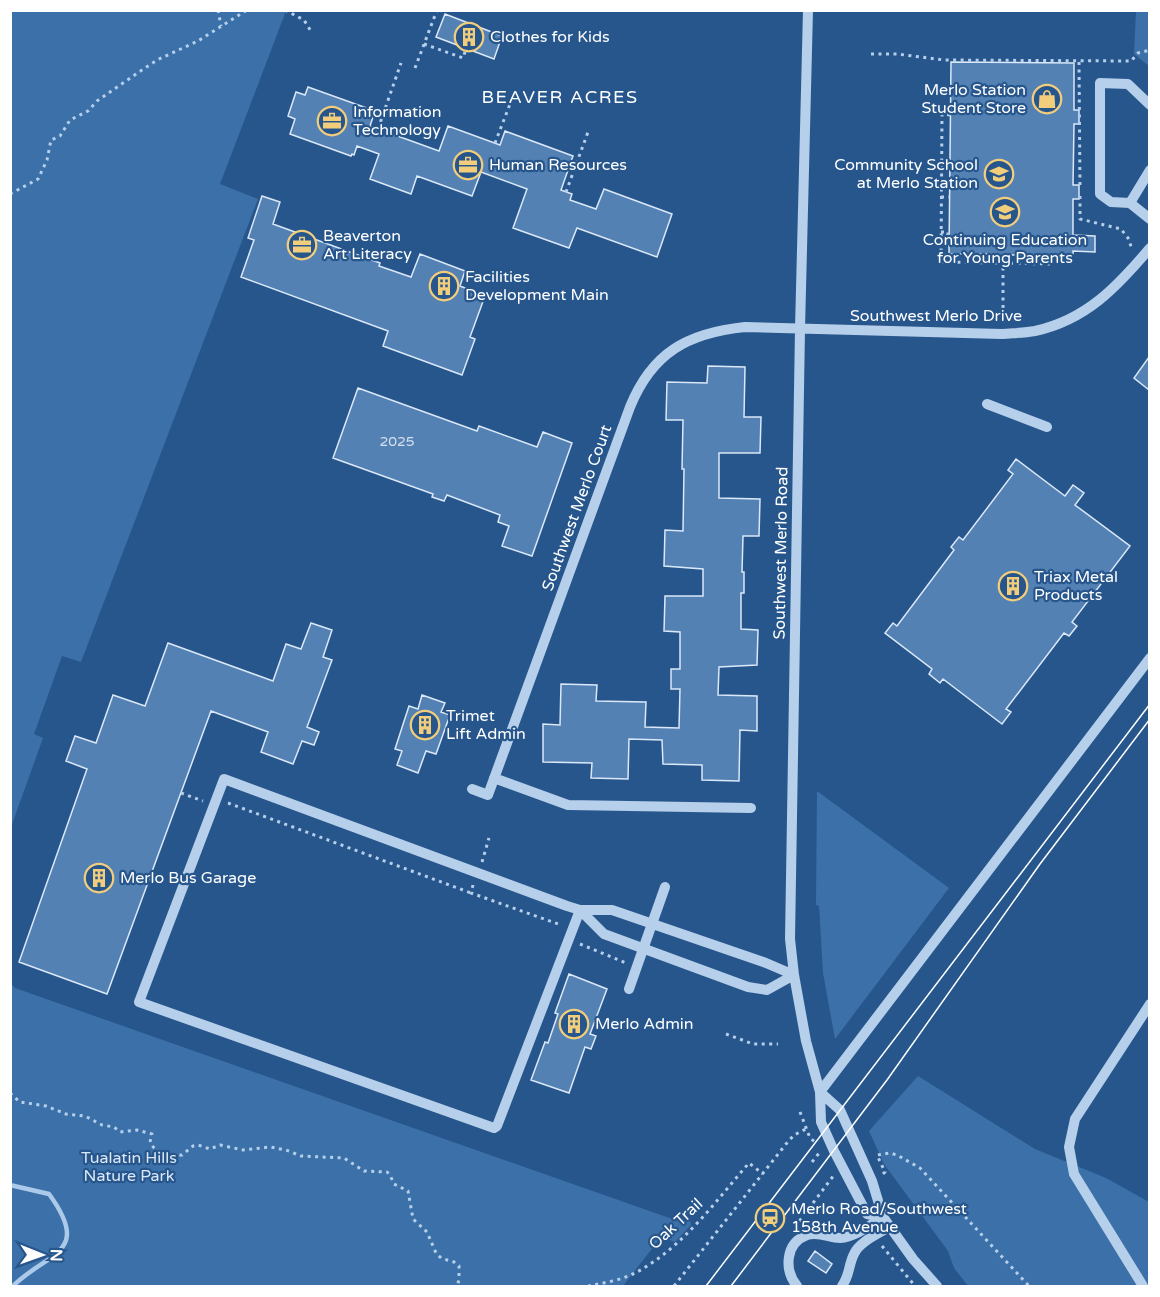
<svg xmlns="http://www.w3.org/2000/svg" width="1160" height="1297" font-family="'Varela Round',sans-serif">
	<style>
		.green { fill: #3c70a8 }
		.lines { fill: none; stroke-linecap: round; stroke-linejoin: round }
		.stream { stroke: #abcaea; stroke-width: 4.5 }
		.building { fill: #5481b4; stroke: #dae8f8; stroke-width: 1.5 }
		.path { stroke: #b6cfea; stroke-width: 3; stroke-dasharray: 3 4.5; stroke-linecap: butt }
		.minor { stroke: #b6cfea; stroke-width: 10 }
		.tram { stroke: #fff; stroke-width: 1.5 }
		.labels { text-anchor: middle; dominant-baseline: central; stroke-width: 4.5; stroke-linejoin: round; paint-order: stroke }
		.number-label { font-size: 14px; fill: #d4e0ec }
		.poi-label { font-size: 16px; fill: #fff; stroke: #27568c; text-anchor: start }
		.street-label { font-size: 16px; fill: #fff; stroke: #27568c }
		.park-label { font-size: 16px; fill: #dae8f8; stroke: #27568c }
		.neighbourhood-label { font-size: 18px; letter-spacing: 1.5px; fill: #fff; stroke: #27568c }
	</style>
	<rect width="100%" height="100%" fill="#27568c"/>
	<path class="green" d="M11,10L286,11L220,184L258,199L81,662L62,656L34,734L43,738L11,827Z
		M1136,11H1149V66L1134,54Z
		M817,791L949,888L835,1039L823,973L819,906L816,905Z
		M11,984L15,988L678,1221L683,1210H688L691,1225L675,1242L661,1237L623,1286H11Z
		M918,1076L1035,1149L1106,1178L1149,1202V1286H968L954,1268L948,1251L884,1164L869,1131Z"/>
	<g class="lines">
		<path class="stream" d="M10,1185L49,1194C93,1254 47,1252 13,1286"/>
	</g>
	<path class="building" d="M445,14L502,36L494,59L436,37Z
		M951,62L1074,63V110H1079V124H1074L1073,185H1079V199H1073V235L1095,236V252L1073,251V255H1011V261H997V254H949Z
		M308,87L375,111L370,126L439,151L448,126L500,145L505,131L573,156L561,190L572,194L570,200L596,209L604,189L672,214L657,257L577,228L569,248L513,228L527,189L481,172L472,196L417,176L411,194L370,179L379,154L357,146L354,155L352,154L351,156L290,134L295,119L288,116L296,92L305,95Z
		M262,196L280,202L273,224L380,263L379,266L411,277L420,254L465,271L460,286L485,296L470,337L475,339L462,375L383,346L388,331L241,277L254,240L248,238Z
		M1149,357V390L1134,378Z
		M708,366L745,367L744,417H761L760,453H719V498L760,499L759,536H743L742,572H744V593H741V629L758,630L757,665L719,667L718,695L757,696V731L740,730L739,781L702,780V765L663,764L662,740L629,739L628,779L591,778L592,763L543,762V724L560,725L561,684L597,685L596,701L646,702L645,727L679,728L680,689H671V669H680V632L664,631L665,596H703V569L664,566L665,530L683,531L684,469H682L683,420H666L667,382L707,383Z
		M358,388L477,431L479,426L537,447L543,432L572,443L532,556L502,546L509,526L498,522L500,515L447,495L444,501L432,497L433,494L333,458Z
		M1016,459L1065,496L1073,485L1084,493L1075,505L1130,546L1072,622L1077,626L1069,636L1064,633L1006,709L1011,712L1002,724L943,679L940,683L929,674L932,669L885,633L893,623L897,626L954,550L951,547L959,537L963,540L1013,474L1008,470Z
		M311,623L332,630L323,657L332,660L307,727L319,732L314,745L302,741L293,764L261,752L268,732L211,711L107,994L19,962L87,769L66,761L75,736L96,743L113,695L145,706L168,643L273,681L286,644L301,649Z
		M422,695L445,703L441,712L450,715L436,754L426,751L418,773L397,765L402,751L395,749L409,706L418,709Z
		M569,974L607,989L590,1034L596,1036L591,1049L585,1047L569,1093L531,1080L545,1042L548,1043L558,1014L555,1013Z
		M815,1251L832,1264L826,1273L808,1261Z"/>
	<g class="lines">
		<path class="path" d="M218,10L221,26
			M285,10L304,20L312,33
			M424,44L463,58L466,49
			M871,54H897L944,60L1131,61L1138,53L1150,50
			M1079,62L1080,189
			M415,68L437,10
			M950,115L942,114L941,262L1050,264
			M378,129L401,63
			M495,143L510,104
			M566,192L588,132
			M10,194L38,179L47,160L51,140L60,136L70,120L88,111L97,101L139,72L157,60L198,41L247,10
			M1080,196V219L1121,229L1128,238L1132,249
			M941,197H949
			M941,232H948L947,246H949
			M1003,323V261
			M181,793L203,801
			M228,803L471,893
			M482,862L489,838
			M473,885L471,893L561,925
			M580,944L626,963
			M726,1034L753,1044H778
			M10,1093L20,1102L46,1106L66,1114L85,1116L102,1125L114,1127L120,1132L137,1130L152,1134L150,1142C157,1155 168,1156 182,1155L193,1146L198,1145L210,1149L220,1145L243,1150L270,1147L286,1150L301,1156L344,1158L364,1171L387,1172L390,1175L394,1184L408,1191L413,1219L427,1232L436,1253L441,1258L454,1262L459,1266V1280L457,1286
			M800,1112L810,1138L815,1142
			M812,1162L820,1152
			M883,1174L885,1172L877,1155L890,1153L897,1155L920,1168L1029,1286
			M795,1227L834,1175
			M882,1246L915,1286
			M588,1286C604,1283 622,1280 637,1272C683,1247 715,1202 749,1163L763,1174
			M674,1286L786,1144L794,1135L806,1129"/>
		<path class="minor" d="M808,10L800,329L790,939L794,975L806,1041L820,1092L821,1122L834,1151L867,1214L883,1217
			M1150,105L1128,84L1100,83V194L1111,202L1130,203L1150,219
			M1130,203L1150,170
			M987,404L1047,427
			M494,778L568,805L751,808
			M472,789L488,795L630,407C652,353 687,333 745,327L1002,334C1013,333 1024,333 1035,331C1086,320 1117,287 1150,248
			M580,910L497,1126L494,1128L139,1002L224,779L567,906L580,910H612L766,963L794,975
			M580,910L604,934L748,987L767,990L794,975
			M629,989L665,887
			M820,1092L1150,658
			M820,1092L840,1110L872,1181L883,1217L913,1259L937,1286
			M797,1286C784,1270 785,1243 807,1235C819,1231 829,1238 840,1238C855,1237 870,1225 883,1217
			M842,1286C850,1275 848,1266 854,1254C859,1242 878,1234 889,1227
			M1143,1286L1074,1174L1069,1147L1075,1119L1150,1004"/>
		<path class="tram" d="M706,1286L1150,704
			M731,1286L887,1080L1040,864L1150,719"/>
	</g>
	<defs>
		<g id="building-ring" transform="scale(1.5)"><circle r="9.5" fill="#27568c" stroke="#f2cd7c" stroke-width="1.5"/><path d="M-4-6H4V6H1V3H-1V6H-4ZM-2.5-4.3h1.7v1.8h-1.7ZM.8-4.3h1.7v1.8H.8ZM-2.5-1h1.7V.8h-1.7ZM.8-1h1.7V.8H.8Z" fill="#f2cd7c"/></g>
		<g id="shop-ring" transform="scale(1.5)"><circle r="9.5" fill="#27568c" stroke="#f2cd7c" stroke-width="1.5"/><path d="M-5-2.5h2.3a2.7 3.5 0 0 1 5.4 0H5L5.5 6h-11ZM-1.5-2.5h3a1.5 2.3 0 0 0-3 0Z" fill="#f2cd7c"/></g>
		<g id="office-ring" transform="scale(1.5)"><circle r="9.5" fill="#27568c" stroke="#f2cd7c" stroke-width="1.5"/><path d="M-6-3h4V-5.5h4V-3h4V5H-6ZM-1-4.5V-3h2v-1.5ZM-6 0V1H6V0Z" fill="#f2cd7c"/></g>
		<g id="school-ring" transform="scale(1.5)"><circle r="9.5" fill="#27568c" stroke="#f2cd7c" stroke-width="1.5"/><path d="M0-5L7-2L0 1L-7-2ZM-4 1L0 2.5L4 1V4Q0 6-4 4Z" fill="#f2cd7c"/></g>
		<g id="station-ring" transform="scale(1.5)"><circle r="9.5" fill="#27568c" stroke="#f2cd7c" stroke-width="1.5"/><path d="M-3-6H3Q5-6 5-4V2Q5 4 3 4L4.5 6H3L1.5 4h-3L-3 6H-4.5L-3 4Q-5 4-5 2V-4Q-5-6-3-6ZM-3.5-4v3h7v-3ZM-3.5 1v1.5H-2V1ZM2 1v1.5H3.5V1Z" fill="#f2cd7c"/></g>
	</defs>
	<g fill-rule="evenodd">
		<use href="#building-ring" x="469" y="37"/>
		<use href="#shop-ring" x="1047" y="99"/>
		<use href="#office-ring" x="332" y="121"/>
		<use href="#office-ring" x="468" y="165"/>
		<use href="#school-ring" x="999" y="174"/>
		<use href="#school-ring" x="1005" y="212"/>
		<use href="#office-ring" x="302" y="245"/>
		<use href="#building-ring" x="444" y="286"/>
		<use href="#building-ring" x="1013" y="586"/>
		<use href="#building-ring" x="425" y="725"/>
		<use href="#building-ring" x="99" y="878"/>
		<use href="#building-ring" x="574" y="1024"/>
		<use href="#station-ring" x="770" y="1218"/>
	</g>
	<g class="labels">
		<g class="number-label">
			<text x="397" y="441">2025</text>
		</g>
		<g class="poi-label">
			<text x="490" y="37">Clothes for Kids</text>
			<text x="1026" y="90" text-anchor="end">Merlo Station<tspan x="1026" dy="18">Student Store</tspan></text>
			<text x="353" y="112">Information<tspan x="353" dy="18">Technology</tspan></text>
			<text x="489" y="165">Human Resources</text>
			<text x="978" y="165" text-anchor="end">Community School<tspan x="978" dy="18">at Merlo Station</tspan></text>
			<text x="323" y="236">Beaverton<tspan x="323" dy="18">Art Literacy</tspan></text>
			<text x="1005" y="240" text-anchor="middle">Continuing Education<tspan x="1005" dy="18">for Young Parents</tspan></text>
			<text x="465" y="277">Facilities<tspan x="465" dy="18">Development Main</tspan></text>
			<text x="1034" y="577">Triax Metal<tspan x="1034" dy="18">Products</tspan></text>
			<text x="446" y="716">Trimet<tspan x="446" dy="18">Lift Admin</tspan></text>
			<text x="120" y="878">Merlo Bus Garage</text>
			<text x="595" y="1024">Merlo Admin</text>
			<text x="791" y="1209">Merlo Road/Southwest<tspan x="791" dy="18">158th Avenue</tspan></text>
		</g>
		<g class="street-label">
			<text x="936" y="316">Southwest Merlo Drive</text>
			<text transform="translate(577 508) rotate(-70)">Southwest Merlo Court</text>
			<text transform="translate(781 553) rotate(-89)">Southwest Merlo Road</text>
			<text transform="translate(676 1224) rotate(-43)">Oak Trail</text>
		</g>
		<g class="park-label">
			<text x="129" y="1158">Tualatin Hills<tspan x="129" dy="18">Nature Park</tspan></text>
		</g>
		<g class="neighbourhood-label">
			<text x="560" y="97">BEAVER ACRES</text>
		</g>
	</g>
	<rect width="1160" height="1297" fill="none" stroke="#ffffff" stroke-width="24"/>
	<g transform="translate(42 1255) rotate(91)" stroke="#27568c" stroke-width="4.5" paint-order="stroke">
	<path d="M0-4.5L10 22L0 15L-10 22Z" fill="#ffffff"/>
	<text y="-9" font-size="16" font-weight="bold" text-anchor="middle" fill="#ffffff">N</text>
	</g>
</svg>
